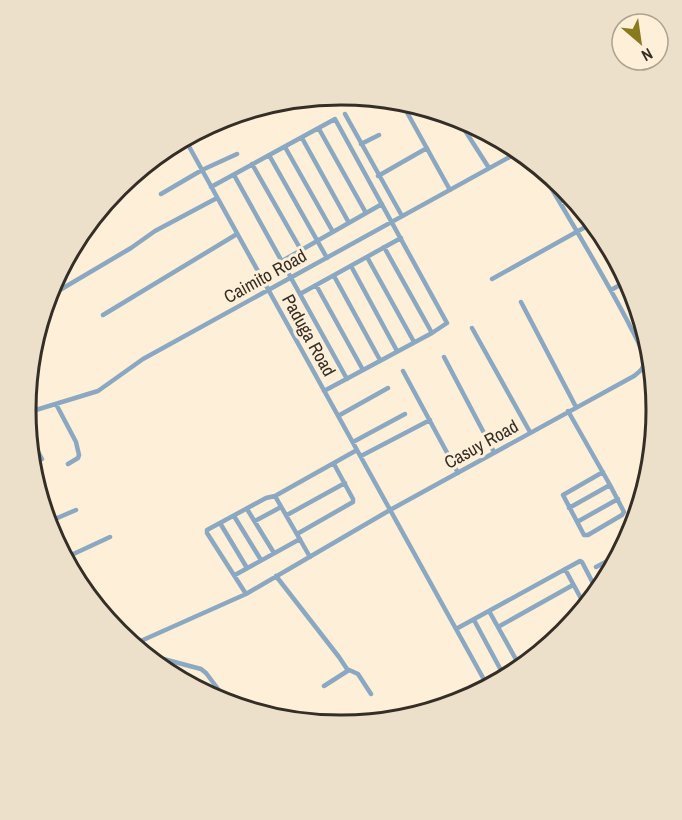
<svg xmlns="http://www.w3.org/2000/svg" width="682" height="820" font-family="'Archivo Narrow',sans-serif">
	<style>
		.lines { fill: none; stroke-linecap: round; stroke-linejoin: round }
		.minor { stroke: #8aa8c1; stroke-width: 4.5 }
		.labels { text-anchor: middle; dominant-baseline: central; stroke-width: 6; stroke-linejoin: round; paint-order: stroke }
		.street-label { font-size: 18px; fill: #342e26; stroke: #fdefd8 }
		.rim { fill: none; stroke: #342e26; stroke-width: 3 }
	</style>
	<rect width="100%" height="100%" fill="#fdefd8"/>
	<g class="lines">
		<path class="minor" d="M404,107L450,190
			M345,114L402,216
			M457,118L489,168
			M319,129L366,213
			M302,138L349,223
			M186,141L487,685
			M361,144L379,135
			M285,147L333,232
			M269,155L327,258
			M252,164L301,250
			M234,175L347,379
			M378,176L427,148
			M211,187L335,119L447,323L432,333L324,391
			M161,194L202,170L237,154
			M560,202L571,196
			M384,247L432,333
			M367,257L414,342
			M282,261L382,204
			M351,266L397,351
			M334,276L380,360
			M492,279L589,225
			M316,285L363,370
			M611,290L627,281
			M300,294L401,238
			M48,297L131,248L155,231L217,198
			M521,302L576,407
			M103,315L237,234
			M472,328L530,432
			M444,357L494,452
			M403,371L458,473
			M56,404L76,442L79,455L78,458L68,464
			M568,411L610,485L624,512L622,515L588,535H584L563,495L603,472
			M26,413L98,391L143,359L515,154
			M338,416L388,388
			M32,441L42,459
			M353,442L405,414
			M361,456L430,420
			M275,496L310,557
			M569,508L610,485
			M247,509L274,553
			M287,515L345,483
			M234,516L261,560
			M255,521L281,507
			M48,522L76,510
			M577,522L618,499
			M220,523L247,568
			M297,534L353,502V499L334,464
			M67,557L110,537
			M596,567L615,557
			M565,569L584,604
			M235,575L300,539
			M276,576L339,657L347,669L358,674L371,694
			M246,594L207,533V530L266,498L275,496L357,450
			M489,611L518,663
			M474,620L503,674
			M498,627L573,585
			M456,629L580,561L582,562L595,587
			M134,644L246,594L390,510L634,376C639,372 644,369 644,362C644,349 634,335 629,324C602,272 571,222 542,172
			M152,656L201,669L206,673L218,689
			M485,681L524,660
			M324,686L349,670"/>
	</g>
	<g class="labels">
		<g class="street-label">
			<text transform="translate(265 276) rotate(-29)">Caimito Road</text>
			<text transform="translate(309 335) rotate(61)">Paduga Road</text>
			<text transform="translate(481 444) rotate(-29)">Casuy Road</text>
		</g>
	</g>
	<path d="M0 0H682V820H0ZM36 410a305 305 0 1 1 610 0a305 305 0 1 1-610 0Z" fill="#ede0ca" fill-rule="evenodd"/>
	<path class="rim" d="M36 410a305 305 0 1 1 610 0a305 305 0 1 1-610 0Z"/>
	<g transform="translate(640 42) rotate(151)"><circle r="28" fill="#fdefd8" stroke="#ada291" stroke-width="1.5"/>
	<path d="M0-4.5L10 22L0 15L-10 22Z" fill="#897a1e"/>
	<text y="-9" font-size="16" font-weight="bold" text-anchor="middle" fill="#342e26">N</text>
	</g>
</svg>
